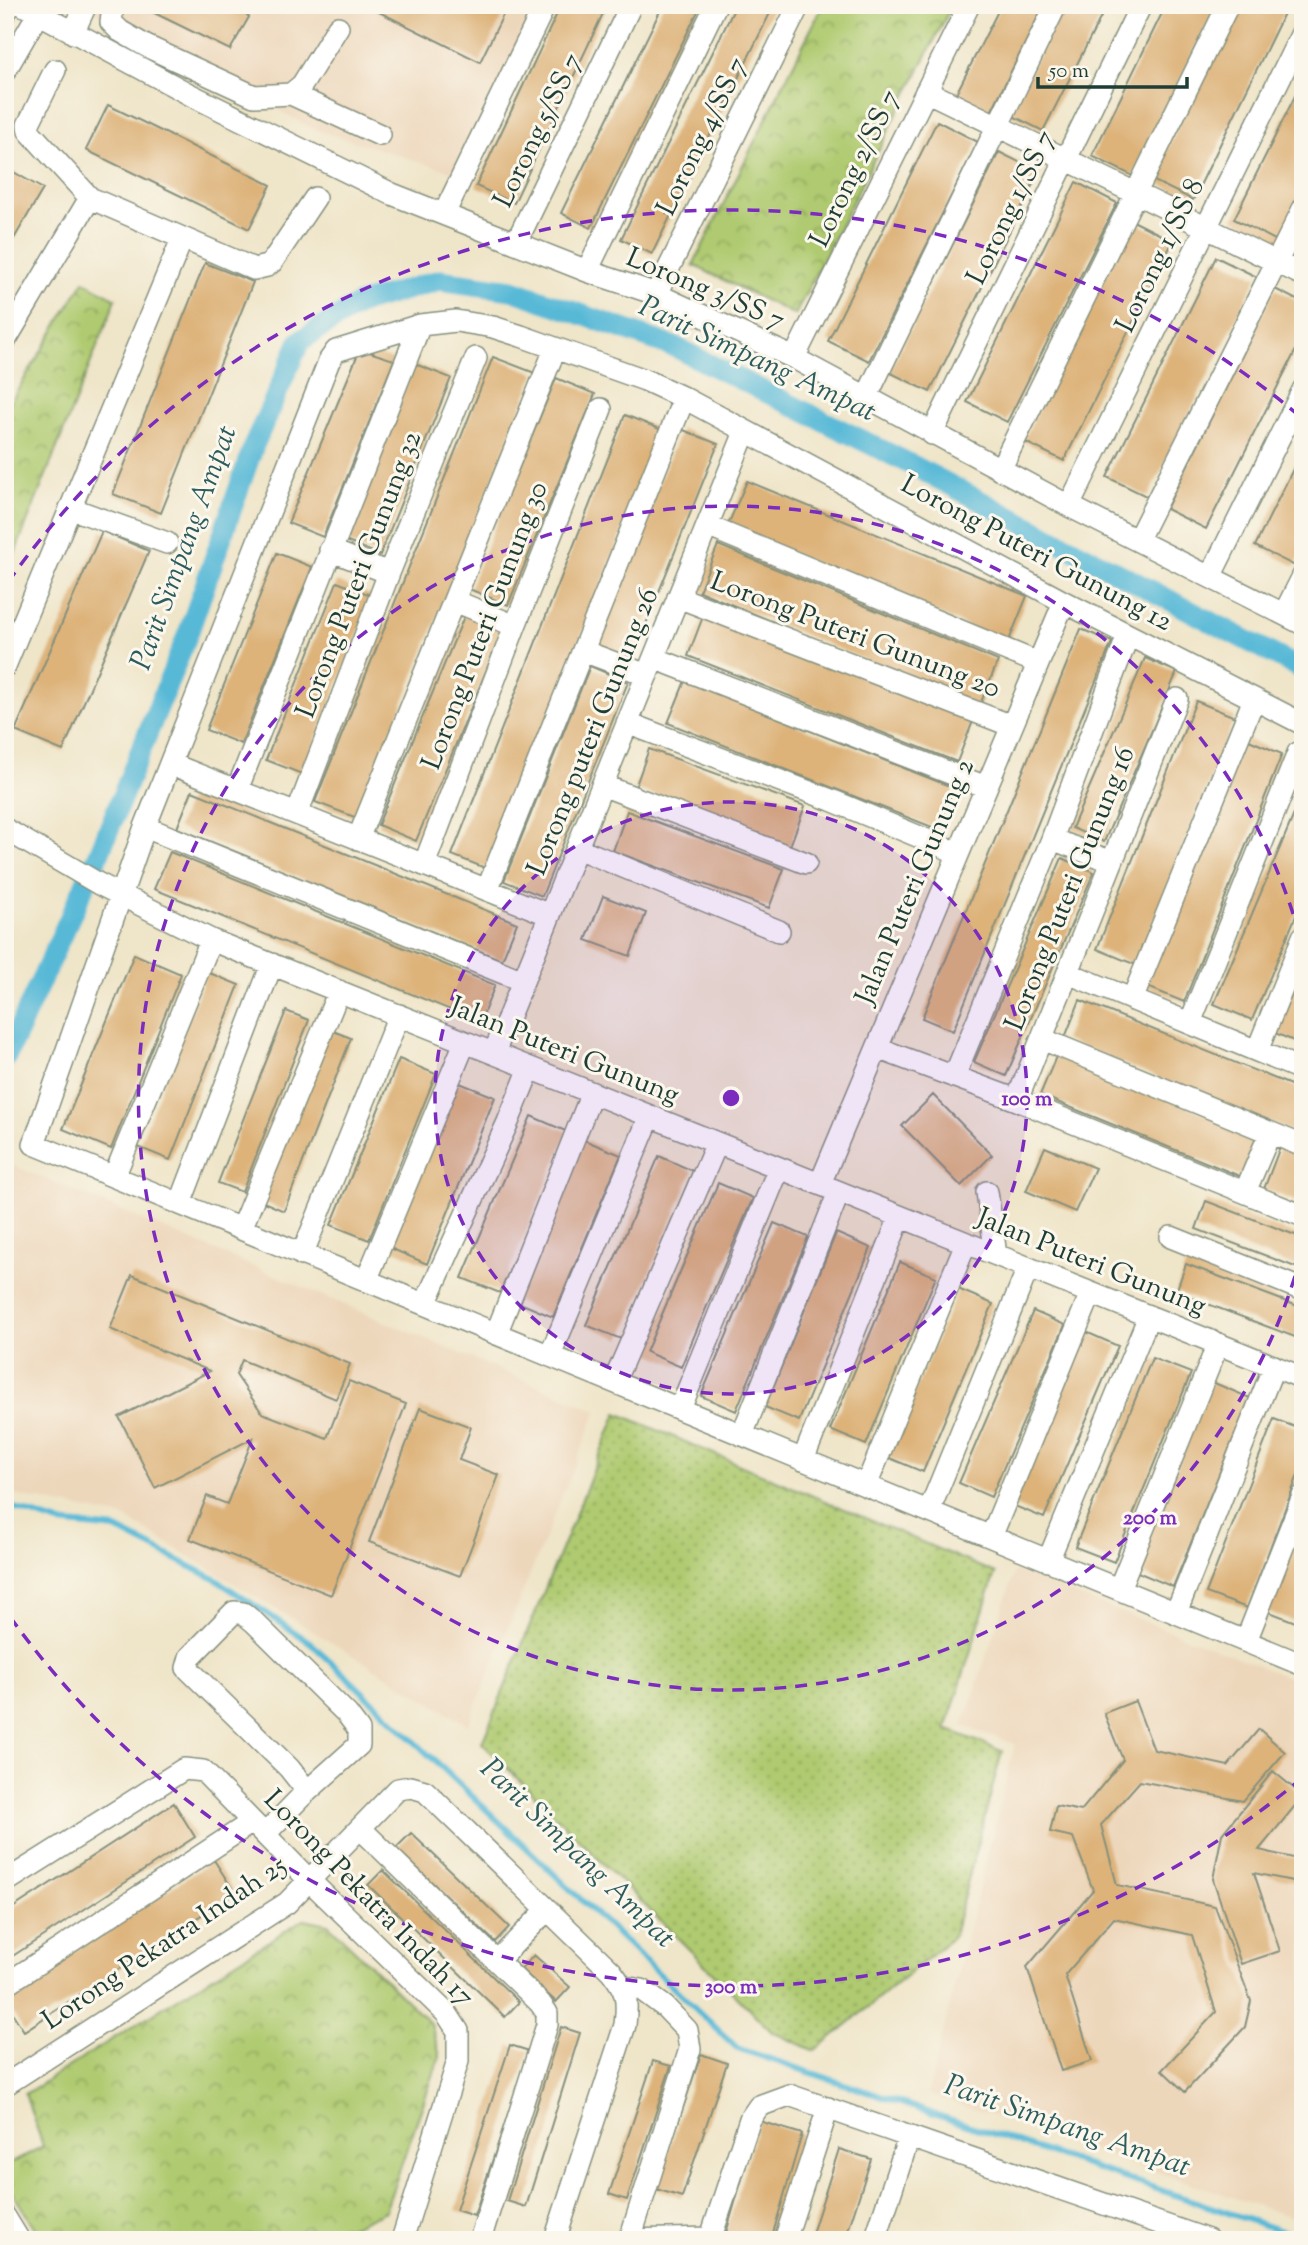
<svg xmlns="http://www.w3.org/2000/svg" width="1308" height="2245" font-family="'Sorts Mill Goudy',serif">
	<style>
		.built { fill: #edd7bb }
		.grass { fill: url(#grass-dots); stroke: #678452; stroke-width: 2 }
		.park { fill: url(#park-crowns); stroke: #678452; stroke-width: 2 }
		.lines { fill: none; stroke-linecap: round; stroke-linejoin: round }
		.stream { stroke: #58b9d7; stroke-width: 6 }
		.canal { stroke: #58b9d7; stroke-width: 21 }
		.building { fill: #ddb37a }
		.minor-casing { stroke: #87917e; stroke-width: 24 }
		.minor { stroke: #fff; stroke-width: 21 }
		.ring { fill: none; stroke: #7b2cbf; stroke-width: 3.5; stroke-dasharray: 12 9 }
		.labels { text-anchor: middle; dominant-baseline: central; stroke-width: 6; stroke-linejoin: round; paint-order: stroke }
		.street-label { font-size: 28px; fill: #1f3d34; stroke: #fbf7ec }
		.water-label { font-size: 30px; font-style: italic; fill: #2d5c5d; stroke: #fbf7ec }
		.centre { fill: #7b2cbf; stroke: #fbf7ec; stroke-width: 3.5 }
		.ring-label { font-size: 21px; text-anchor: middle; font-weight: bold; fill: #7b2cbf; stroke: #fbf7ec; stroke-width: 6; stroke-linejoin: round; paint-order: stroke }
	</style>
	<defs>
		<pattern id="grass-dots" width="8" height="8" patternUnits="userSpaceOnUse" patternTransform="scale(1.75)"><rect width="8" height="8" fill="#afca70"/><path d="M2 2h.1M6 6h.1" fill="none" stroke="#8ea55d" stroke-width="1.8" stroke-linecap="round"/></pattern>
		<pattern id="park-crowns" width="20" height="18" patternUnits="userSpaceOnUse" patternTransform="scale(1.75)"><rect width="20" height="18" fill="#afca70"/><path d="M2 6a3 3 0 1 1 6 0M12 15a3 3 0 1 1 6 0" fill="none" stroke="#8ea55d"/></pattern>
	</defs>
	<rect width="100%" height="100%" fill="#fbf7ec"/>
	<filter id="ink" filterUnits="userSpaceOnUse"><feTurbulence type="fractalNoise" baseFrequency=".0143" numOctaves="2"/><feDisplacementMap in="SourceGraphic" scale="14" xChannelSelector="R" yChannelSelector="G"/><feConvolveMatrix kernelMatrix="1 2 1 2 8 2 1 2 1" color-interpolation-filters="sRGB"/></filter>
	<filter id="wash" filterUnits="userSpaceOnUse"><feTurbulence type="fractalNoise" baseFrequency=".00686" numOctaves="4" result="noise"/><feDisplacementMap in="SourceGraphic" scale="28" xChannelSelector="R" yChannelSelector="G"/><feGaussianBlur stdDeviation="1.57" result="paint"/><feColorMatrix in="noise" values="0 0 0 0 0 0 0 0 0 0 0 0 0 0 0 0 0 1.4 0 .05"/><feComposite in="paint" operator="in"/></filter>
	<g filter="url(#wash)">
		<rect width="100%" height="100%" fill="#efe5c9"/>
		<path class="built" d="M94,5H536L456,173L314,129L92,10Z
			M5,1162L597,1411L468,1725L124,1517L5,1493Z
			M1015,1571L1303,1683V2221L928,2094L1015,1744L963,1726Z"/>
		<path class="grass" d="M617,1413L995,1573L946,1729L1002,1751L953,1937L815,2051L772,2032L482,1743Z"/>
		<path class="park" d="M823,5H952L795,315L693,265Z
			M84,281L116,299L5,578V411Z
			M304,1919L328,1924L431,2024L440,2056L385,2211L350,2227L205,2240H46L40,2236L5,2181V2167L43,2146L25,2094Z"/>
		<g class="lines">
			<path class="stream" d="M5,1505L59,1523L116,1529L215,1579L311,1643L737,2048L1303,2238"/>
			<path class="canal" d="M5,1059L98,856L189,631L254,445L300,341L359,304L439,280L512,290L677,348L914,466L1303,670"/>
		</g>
		<g id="blocks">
			<path class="building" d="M138,5H228L249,17L230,50Z
				M365,5H508L480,62Z
				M561,5H607L514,203L476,186Z
				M663,5H701L591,228L561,213Z
				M736,5H774L652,254L621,239Z
				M1001,5H1044L991,112L956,94Z
				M1064,5H1107L1043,131L1009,114Z
				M1166,5H1217L1133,176L1092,156Z
				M1238,5H1288L1193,200L1152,180Z
				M1303,80V194L1279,242L1234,219Z
				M108,105L271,185L249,229L86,150Z
				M937,121L978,142L869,361L828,341Z
				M999,152L1039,172L930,392L889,372Z
				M5,167L43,189L5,254Z
				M1076,182L1117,203L1007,422L967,402Z
				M1133,221L1173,241L1064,461L1023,441Z
				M1216,257L1257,277L1148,497L1107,477Z
				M205,263L253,282L161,513L113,494Z
				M1275,289L1303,303V336L1206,529L1166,509Z
				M360,349L394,360L323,537L288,523Z
				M493,357L535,373L357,818L315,802Z
				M415,364L451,378L380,555L345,541Z
				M556,378L595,394L508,605L469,589Z
				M625,415L662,430L490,870L452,855Z
				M681,429L718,444L632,659L594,644Z
				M1303,449V551L1295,566L1255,546Z
				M747,481L1027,596L1008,643L727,527Z
				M102,531L149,551L63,751L15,731Z
				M718,545L998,661L979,707L699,591Z
				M277,553L312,567L241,744L206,730Z
				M337,582L373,596L302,774L266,760Z
				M465,614L503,630L416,841L378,825Z
				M704,614L973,721L957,762L688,656Z
				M1081,629L1112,642L953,1031L922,1018Z
				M1145,658L1177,672L1104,842L1072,828Z
				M590,666L628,682L542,896L504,881Z
				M685,681L954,788L937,829L668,723Z
				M1196,701L1235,717L1136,965L1097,949Z
				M1244,738L1282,754L1184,1002L1145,986Z
				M649,749L805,806L790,846L635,788Z
				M192,791L517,923L502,960L177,828Z
				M1303,793V899L1252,1020L1214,1004Z
				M627,811L784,869L769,908L613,851Z
				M170,852L495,985L480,1022L154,889Z
				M1062,858L1094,872L1006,1076L974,1062Z
				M603,896L646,913L630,956L586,940Z
				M134,954L181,974L111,1149L63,1129Z
				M1303,969V1045L1275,1033Z
				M207,972L239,985L170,1160L138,1147Z
				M1080,1000L1303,1090V1136L1064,1040Z
				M286,1011L309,1020L242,1192L218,1183Z
				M328,1029L351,1038L284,1211L261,1201Z
				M1057,1054L1259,1136L1242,1177L1040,1095Z
				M399,1059L436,1074L369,1240L331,1225Z
				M457,1082L495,1097L427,1264L390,1248Z
				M933,1095L992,1155L961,1186L902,1126Z
				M531,1116L568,1132L500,1293L462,1278Z
				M584,1140L621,1155L553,1317L515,1301Z
				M1045,1147L1095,1168L1075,1212L1026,1191Z
				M1280,1147L1303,1155V1204L1264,1189Z
				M659,1156L693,1171L621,1339L586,1325Z
				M718,1183L753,1198L681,1367L646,1352Z
				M1206,1201L1303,1238V1270L1196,1229Z
				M774,1223L808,1237L736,1411L701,1396Z
				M836,1233L871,1248L799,1421L765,1407Z
				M900,1262L936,1277L866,1445L830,1430Z
				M1186,1264L1303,1308V1340L1176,1292Z
				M132,1275L350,1364L336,1399L242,1360L236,1375L262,1413L327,1438L349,1381L406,1404L331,1595L190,1539L207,1496L227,1504L253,1438L155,1488L119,1417L210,1371L110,1329Z
				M958,1289L993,1304L923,1472L887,1457Z
				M1033,1311L1065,1325L991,1497L959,1483Z
				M1086,1332L1118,1346L1044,1518L1012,1505Z
				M1152,1358L1191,1373L1114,1562L1075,1547Z
				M1212,1382L1250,1398L1173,1587L1135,1571Z
				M420,1408L471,1427L459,1460L499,1475L460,1576L369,1542Z
				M1274,1419L1303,1430V1462L1247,1608L1206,1593Z
				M1303,1518V1625L1267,1611Z
				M1135,1701L1154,1750L1228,1766L1259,1729L1285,1752L1243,1801L1140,1781L1101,1825L1117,1885L1215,1906L1251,2001L1245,2027L1185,2092L1162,2070L1216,2012L1192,1935L1114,1918L1065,1975L1092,2061L1061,2071L1027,1967L1093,1890L1073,1837L1050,1832L1056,1806L1081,1811L1123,1760L1104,1713Z
				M1273,1771L1303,1796L1259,1850L1302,1860L1297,1882L1254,1873L1280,1951L1241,1964L1213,1879L1222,1834Z
				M174,1803L195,1837L5,1961V1913Z
				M411,1833L509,1927L495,1942L396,1848Z
				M214,1860L235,1893L24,2031L5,2002V1996Z
				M383,1870L519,2002L505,2017L368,1885Z
				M534,1955L570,1987L556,2002L521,1969Z
				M561,2027L580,2033L526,2207L507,2201Z
				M510,2045L529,2051L474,2216L456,2210Z
				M701,2054L727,2063L682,2197L656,2189Z
				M653,2061L671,2066L627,2200L609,2194Z
				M759,2121L802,2134L771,2240H724Z
				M839,2149L871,2159L845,2240H810Z"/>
		</g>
	</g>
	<g filter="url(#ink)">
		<use href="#blocks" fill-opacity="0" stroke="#87917e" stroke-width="2"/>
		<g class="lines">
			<g class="minor-casing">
				<path id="minor" d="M23,5L189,94L392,194L587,271L656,294L794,358L1069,506L1303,624
					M113,5L111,22L120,31L146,46L254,96L291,94L302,85L338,27
					M5,13L10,5
					M73,33L86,5
					M55,70L28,125L29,131L90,198L254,269L267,266L272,262L315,198
					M5,71L43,5
					M926,91L1303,275
					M291,94L380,135
					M444,214L545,5
					M516,243L631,5
					M587,271L716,5
					M656,294L799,5
					M5,341L90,198
					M794,358L969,5
					M866,398L1056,5
					M932,434L1141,5
					M1000,470L1228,5
					M1069,506L1303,31
					M70,508L167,543
					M707,526L1038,663
					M1138,539L1303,209
					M330,550L389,573
					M1210,577L1303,390
					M678,597L1012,726
					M455,601L515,626
					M1284,614L1303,576
					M583,651L647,675
					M654,658L986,787
					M5,666L182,239
					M627,723L831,800L958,853
					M1303,724L1064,602L684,398L645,380L521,336L493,327L456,321L420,325L336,351L329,361L145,827L34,1144L1303,1665
					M171,764L550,915
					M602,785L806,863
					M237,790L420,325
					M297,814L389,573L476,358
					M145,827L523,981
					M5,829L99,884L211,940L1303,1378
					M358,839L555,349
					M1052,839L1112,862
					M577,848L779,931
					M424,865L515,626L601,409
					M487,890L684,398
					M1068,973L1303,1070
					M1132,1000L1254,699
					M1190,1023L1298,753
					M1042,1039L1303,1146
					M877,1048L1017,1100L1303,1216
					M1257,1051L1303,937
					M494,1053L745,432
					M954,1077L1052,839L1128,635
					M1017,1100L1177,699
					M114,1177L211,940
					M820,1184L1064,602
					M987,1192L996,1255
					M1245,1192L1270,1133
					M180,1204L272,964
					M241,1229L339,991
					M1171,1237L1303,1290
					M302,1255L399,1015
					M366,1281L465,1042
					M425,1304L508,1122L530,1068
					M496,1334L592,1093
					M550,1356L650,1116
					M614,1382L717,1143
					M680,1409L779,1168
					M742,1435L839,1192
					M803,1460L900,1217
					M866,1486L966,1243
					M929,1511L1028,1268
					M991,1537L1091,1293
					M1048,1561L1149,1316
					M1119,1589L1218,1344
					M234,1612L243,1613L254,1622L347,1714L359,1730V1745L302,1796L304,1787L289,1768L187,1668L190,1657Z
					M1176,1613L1274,1366
					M1246,1641L1303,1496
					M360,1828L540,2003L547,2013V2025L480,2240
					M265,1834L302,1796
					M5,1882L184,1769L203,1771L310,1881L447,2014L458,2031V2061L402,2240
					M497,1961L547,1910
					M5,1985L252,1822
					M624,1987L642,1990L665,2007L687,2030L690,2049L630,2239
					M5,2085L287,1903L398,1789L411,1787L425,1791L611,1971C627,1991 628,1999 625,2025L555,2240
					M5,2217L19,2240
					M626,2240L711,2238
					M710,2240L750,2119L759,2106L789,2095L1208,2240
					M785,2240L828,2108
					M875,2240L909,2137"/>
			</g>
			<use href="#minor" class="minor"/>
		</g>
	</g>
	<circle cx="731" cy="1098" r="296" fill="#7b2cbf" fill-opacity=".12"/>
	<g class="ring">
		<circle cx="731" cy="1098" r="296"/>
		<path d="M1301 1256A592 592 0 1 1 1301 940"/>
		<path d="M1302 1778A888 888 0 0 1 8 1614M8 582A888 888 0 0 1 1302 418"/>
	</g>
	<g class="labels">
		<g class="street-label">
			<text transform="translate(539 131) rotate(-64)">Lorong 5/SS 7</text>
			<text transform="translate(703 137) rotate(-64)">Lorong 4/SS 7</text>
			<text transform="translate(856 169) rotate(-64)">Lorong 2/SS 7</text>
			<text transform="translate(1012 208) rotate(-64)">Lorong 1/SS 7</text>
			<text transform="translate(1161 256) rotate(-64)">Lorong 1/SS 8</text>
			<text transform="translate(705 290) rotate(23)">Lorong 3/SS 7</text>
			<text transform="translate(1036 554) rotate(28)">Lorong Puteri Gunung 12</text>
			<text transform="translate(360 575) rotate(-69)">Lorong Puteri Gunung 32</text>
			<text transform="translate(486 626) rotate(-69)">Lorong Puteri Gunung 30</text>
			<text transform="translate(855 636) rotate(21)">Lorong Puteri Gunung 20</text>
			<text transform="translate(594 732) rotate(-68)">Lorong puteri Gunung 26</text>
			<text transform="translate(916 882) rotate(-67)">Jalan Puteri Gunung 2</text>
			<text transform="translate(1071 889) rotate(-68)">Lorong Puteri Gunung 16</text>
			<text transform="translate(564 1052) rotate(22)">Jalan Puteri Gunung</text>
			<text transform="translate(1091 1263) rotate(22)">Jalan Puteri Gunung</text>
			<text transform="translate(368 1899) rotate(46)">Lorong Pekatra Indah 17</text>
			<text transform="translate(165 1944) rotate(-34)">Lorong Pekatra Indah 25</text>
		</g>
		<g class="water-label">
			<text transform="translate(757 360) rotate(25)">Parit Simpang Ampat</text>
			<text transform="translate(185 548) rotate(-70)">Parit Simpang Ampat</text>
			<text transform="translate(577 1854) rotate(44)">Parit Simpang Ampat</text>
			<text transform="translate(1067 2127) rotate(19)">Parit Simpang Ampat</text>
		</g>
	</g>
	<circle cx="731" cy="1098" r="10" class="centre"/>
	<g class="ring-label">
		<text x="1027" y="1105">100 m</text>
		<text x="1150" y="1524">200 m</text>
		<text x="731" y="1993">300 m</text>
	</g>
	<rect width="1308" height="2245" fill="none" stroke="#fbf7ec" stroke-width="28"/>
	<path d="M1038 77v10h149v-10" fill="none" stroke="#1f3d34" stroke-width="3.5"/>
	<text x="1049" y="77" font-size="21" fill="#1f3d34" stroke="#fbf7ec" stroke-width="5" paint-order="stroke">50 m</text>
</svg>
